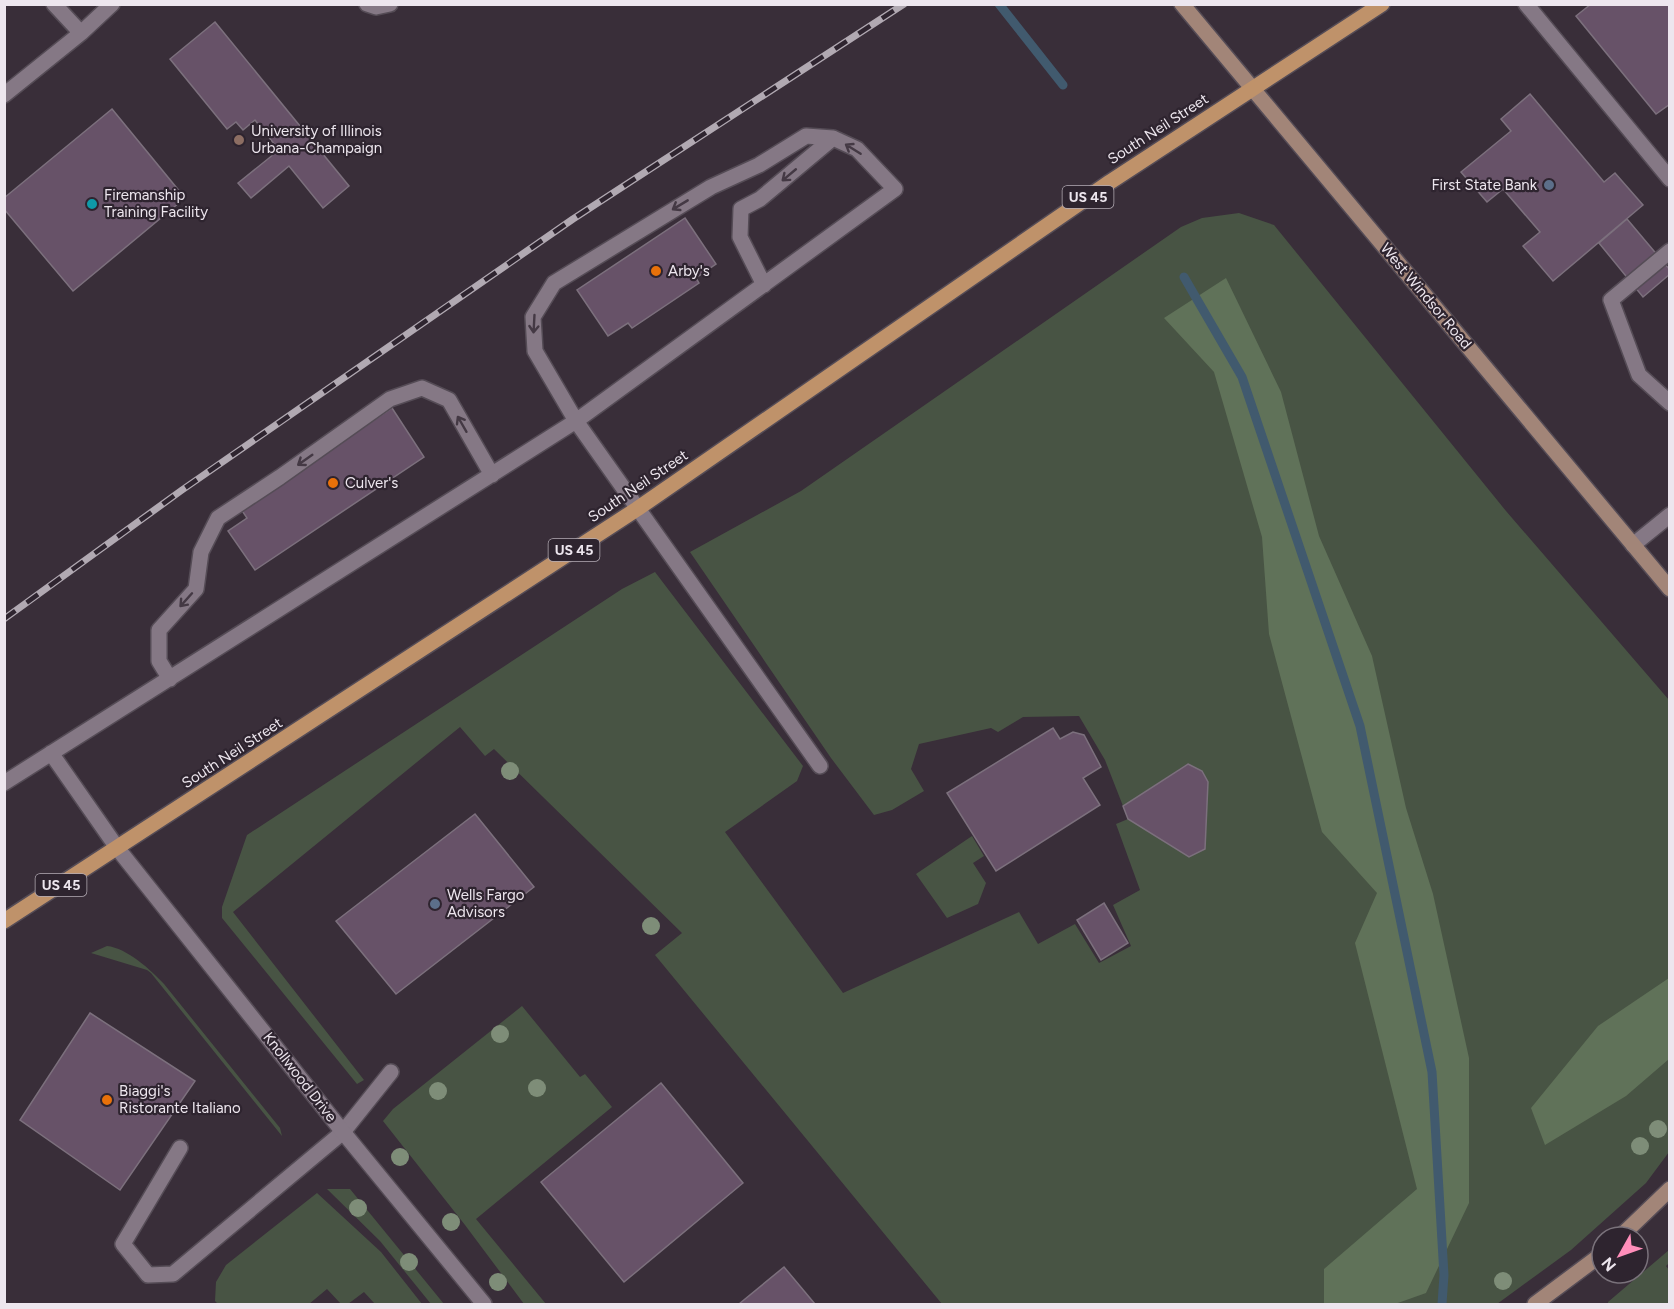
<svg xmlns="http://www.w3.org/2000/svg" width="1674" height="1309" font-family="Figtree,sans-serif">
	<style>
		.green { fill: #485444 }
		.forest { fill: #607259 }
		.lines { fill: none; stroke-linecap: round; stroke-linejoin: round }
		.stream { stroke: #415a6e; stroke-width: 9 }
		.building { fill: #675268; stroke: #7c707d; stroke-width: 1.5 }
		.lane-casing { stroke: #554c56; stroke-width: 18 }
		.street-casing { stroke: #554c56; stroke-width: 18 }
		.secondary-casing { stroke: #554c56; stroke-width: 18 }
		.primary-casing { stroke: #554c56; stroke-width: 18 }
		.lane { stroke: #857885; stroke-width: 15 }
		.street { stroke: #857885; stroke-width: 15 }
		.secondary { stroke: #a28578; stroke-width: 15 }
		.primary { stroke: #bf926a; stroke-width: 15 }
		.rail-casing { stroke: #b1a9b2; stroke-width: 7 }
		.rail { stroke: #2e242f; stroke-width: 4.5; stroke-dasharray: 14; stroke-linecap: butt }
		.tree { fill: #7e8d78 }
		.oneway { stroke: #443944 }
		.education-dot { fill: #8d6e63; stroke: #2e242f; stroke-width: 2 }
		.service-dot { fill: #5c6f8a; stroke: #2e242f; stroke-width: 2 }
		.culture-dot { fill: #0f9aa8; stroke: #2e242f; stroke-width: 2 }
		.food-dot { fill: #e8710a; stroke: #2e242f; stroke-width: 2 }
		.labels { text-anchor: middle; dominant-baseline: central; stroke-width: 4.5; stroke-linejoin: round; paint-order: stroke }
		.shield { fill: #2e242f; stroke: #b4acb5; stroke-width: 1.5 }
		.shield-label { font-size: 14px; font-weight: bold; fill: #ede6ee }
		.street-label { font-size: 15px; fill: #ede6ee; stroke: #2e242f }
		.poi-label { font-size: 15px; fill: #ede6ee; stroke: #2e242f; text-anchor: start }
	</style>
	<rect width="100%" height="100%" fill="#392e39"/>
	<path class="green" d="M1239,213L1274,225L1506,511L1669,700V1152L1646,1183L1571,1250L1497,1304H942L655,955L682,933L494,749L485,756L460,727L233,912L364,1080L357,1084L222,918V907L247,835L622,589L655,572L803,766L797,781L725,832L843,993L1019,912L1038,944L1075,924L1099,963L1131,946L1113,905L1140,890L1116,824L1128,819L1189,857L1208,782L1202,771L1187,764L1123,806L1105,760L1079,716L1023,717L998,732L991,728L919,744L911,769L924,791L892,810L874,815L831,758L690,552L801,491L1181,227L1202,218Z
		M972,836L984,856L973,863L986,883L978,904L947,918L916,874Z
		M107,946C127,948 151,970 164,984L280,1128L282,1136L151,973L147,970L91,953Z
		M522,1006L580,1077L585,1074L612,1107L476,1219L546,1304H524L465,1225L383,1121L393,1109Z
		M327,1189H350L444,1304H431L380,1241Z
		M317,1193L381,1252L422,1304H375L364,1292L348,1304H341L327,1289L309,1304H218L215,1301L216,1282L226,1265Z
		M1669,1250V1263L1666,1266L1669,1270V1304H1608V1302Z"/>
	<path class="forest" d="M1226,278L1281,392L1319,536L1372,656L1406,808L1433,894L1469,1058V1203L1426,1293L1395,1304H1324V1269L1417,1189L1355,943L1377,893L1322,832L1269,634L1262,537L1214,372L1164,318Z
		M1669,978V1059L1626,1096L1545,1145L1531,1108L1598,1026Z"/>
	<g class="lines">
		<path class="stream" d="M999,4L1063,85
			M1184,277L1242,377L1360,726L1432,1072L1444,1275L1442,1304"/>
	</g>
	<path class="building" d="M1591,4H1670V104L1656,114L1576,16Z
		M215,22L349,186L323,208L289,166L251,198L238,183L279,150L255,120L243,130L236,122L227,129L170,59Z
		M1530,94L1604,182L1615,173L1643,205L1553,281L1523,246L1540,232L1503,189L1487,202L1461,172L1511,131L1501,119Z
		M112,109L185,198L73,291L4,209V198Z
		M685,218L716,264L696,278L699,283L632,328L628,323L608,336L577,290Z
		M1627,219L1670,270V274L1643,297L1599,243Z
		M392,408L424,457L255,570L228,531L247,518L241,509Z
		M1053,728L1060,739L1073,732L1084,735L1101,767L1083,778L1100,805L996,871L947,793Z
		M1188,764L1202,771L1208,782L1205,849L1189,857L1128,819L1123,806Z
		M475,814L534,887L396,994L336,921Z
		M1104,903L1128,943L1101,960L1077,920Z
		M90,1013L195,1081L120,1190L20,1120Z
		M661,1083L743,1183L624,1282L541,1182Z
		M784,1267L815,1304H739Z"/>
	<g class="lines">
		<g class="lane-casing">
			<path id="lane" d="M54,4L81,33
				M367,4L376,7L390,4
				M1526,4L1670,179
				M4,95L81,33L112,4
				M1670,251L1611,300L1639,375L1670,403
				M764,285L740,237L741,209L760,199L833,138
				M170,679L159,661V630L196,589L201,552L218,518L280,477L390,399L422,388L449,400L492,475
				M51,753L118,849
				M4,783L576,421L895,189L857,149L833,138L806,136L759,165L711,187L554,283L533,317L535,351L576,421L820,766
				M180,1148L123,1244L148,1275L173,1274L343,1132L391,1072"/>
		</g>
		<g class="street-casing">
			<path id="street" d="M1633,545L1670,515
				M118,849L343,1132L484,1304"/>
		</g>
		<g class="secondary-casing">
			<path id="secondary" d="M1182,4L1670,589
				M1620,1237L1670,1189
				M1535,1304L1602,1254"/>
		</g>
		<g class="primary-casing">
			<path id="primary" d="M4,921L637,509L1110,182L1382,4"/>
		</g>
		<use href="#lane" class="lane"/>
		<use href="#street" class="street"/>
		<use href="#secondary" class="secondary"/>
		<use href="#primary" class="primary"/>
		<g class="rail-casing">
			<path id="rail" d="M4,619L182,490L573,219L904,4"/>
		</g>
		<use href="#rail" class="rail"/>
	</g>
	<g class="tree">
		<circle cx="510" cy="771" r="9"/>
		<circle cx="651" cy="926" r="9"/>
		<circle cx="500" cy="1034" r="9"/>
		<circle cx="537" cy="1088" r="9"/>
		<circle cx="438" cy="1091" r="9"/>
		<circle cx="1658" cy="1129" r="9"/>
		<circle cx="1640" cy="1146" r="9"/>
		<circle cx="400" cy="1157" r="9"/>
		<circle cx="358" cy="1208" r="9"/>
		<circle cx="451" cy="1222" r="9"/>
		<circle cx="409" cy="1262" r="9"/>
		<circle cx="1503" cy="1281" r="9"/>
		<circle cx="498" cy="1282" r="9"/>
	</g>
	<defs><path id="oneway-shaft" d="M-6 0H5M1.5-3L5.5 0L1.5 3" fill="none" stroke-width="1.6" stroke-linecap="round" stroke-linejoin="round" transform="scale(1.5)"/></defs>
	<g class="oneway">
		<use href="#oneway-shaft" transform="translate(853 149) rotate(-148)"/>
		<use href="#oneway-shaft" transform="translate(789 175) rotate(140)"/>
		<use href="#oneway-shaft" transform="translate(680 205) rotate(149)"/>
		<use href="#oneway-shaft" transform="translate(534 324) rotate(93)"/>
		<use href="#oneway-shaft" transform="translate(462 424) rotate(-120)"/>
		<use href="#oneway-shaft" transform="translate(305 460) rotate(145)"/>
		<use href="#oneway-shaft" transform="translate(186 600) rotate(132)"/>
	</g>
	<circle class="education-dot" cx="239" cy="140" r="6"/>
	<g class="service-dot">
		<circle cx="1549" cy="185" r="6"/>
		<circle cx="435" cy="904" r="6"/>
	</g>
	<circle class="culture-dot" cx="92" cy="204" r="6"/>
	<g class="food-dot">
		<circle cx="656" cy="271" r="6"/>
		<circle cx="333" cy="483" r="6"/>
		<circle cx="107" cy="1100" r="6"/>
	</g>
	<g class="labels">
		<g class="shield">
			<rect x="1062.5" y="186" width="51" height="22" rx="4.5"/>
			<rect x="548.5" y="539" width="51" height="22" rx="4.5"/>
			<rect x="35.5" y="874" width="51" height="22" rx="4.5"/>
		</g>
		<g class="shield-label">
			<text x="1088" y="197">US 45</text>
			<text x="574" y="550">US 45</text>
			<text x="61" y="885">US 45</text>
		</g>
		<g class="street-label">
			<text transform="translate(1158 129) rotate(-33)">South Neil Street</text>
			<text transform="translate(1426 296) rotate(50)">West Windsor Road</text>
			<text transform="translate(638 486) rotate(-34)">South Neil Street</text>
			<text transform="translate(232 753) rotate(-33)">South Neil Street</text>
			<text transform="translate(300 1077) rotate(52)">Knollwood Drive</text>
		</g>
		<g class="poi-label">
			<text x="251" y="131">University of Illinois<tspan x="251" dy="17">Urbana-Champaign</tspan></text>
			<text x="1537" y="185" text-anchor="end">First State Bank</text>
			<text x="104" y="195">Firemanship<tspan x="104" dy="17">Training Facility</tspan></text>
			<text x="668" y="271">Arby's</text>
			<text x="345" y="483">Culver's</text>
			<text x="447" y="895">Wells Fargo<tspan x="447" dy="17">Advisors</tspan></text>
			<text x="119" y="1091">Biaggi's<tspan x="119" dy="17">Ristorante Italiano</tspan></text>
		</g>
	</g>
	<rect width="1674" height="1309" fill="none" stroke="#ede6ee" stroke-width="12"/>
	<g transform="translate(1620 1255) rotate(230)"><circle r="28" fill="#2e242f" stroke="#7a727b" stroke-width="1.5"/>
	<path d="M0-4.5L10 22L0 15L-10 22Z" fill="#ff8eba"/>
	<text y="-9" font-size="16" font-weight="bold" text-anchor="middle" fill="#ede6ee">N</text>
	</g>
</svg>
